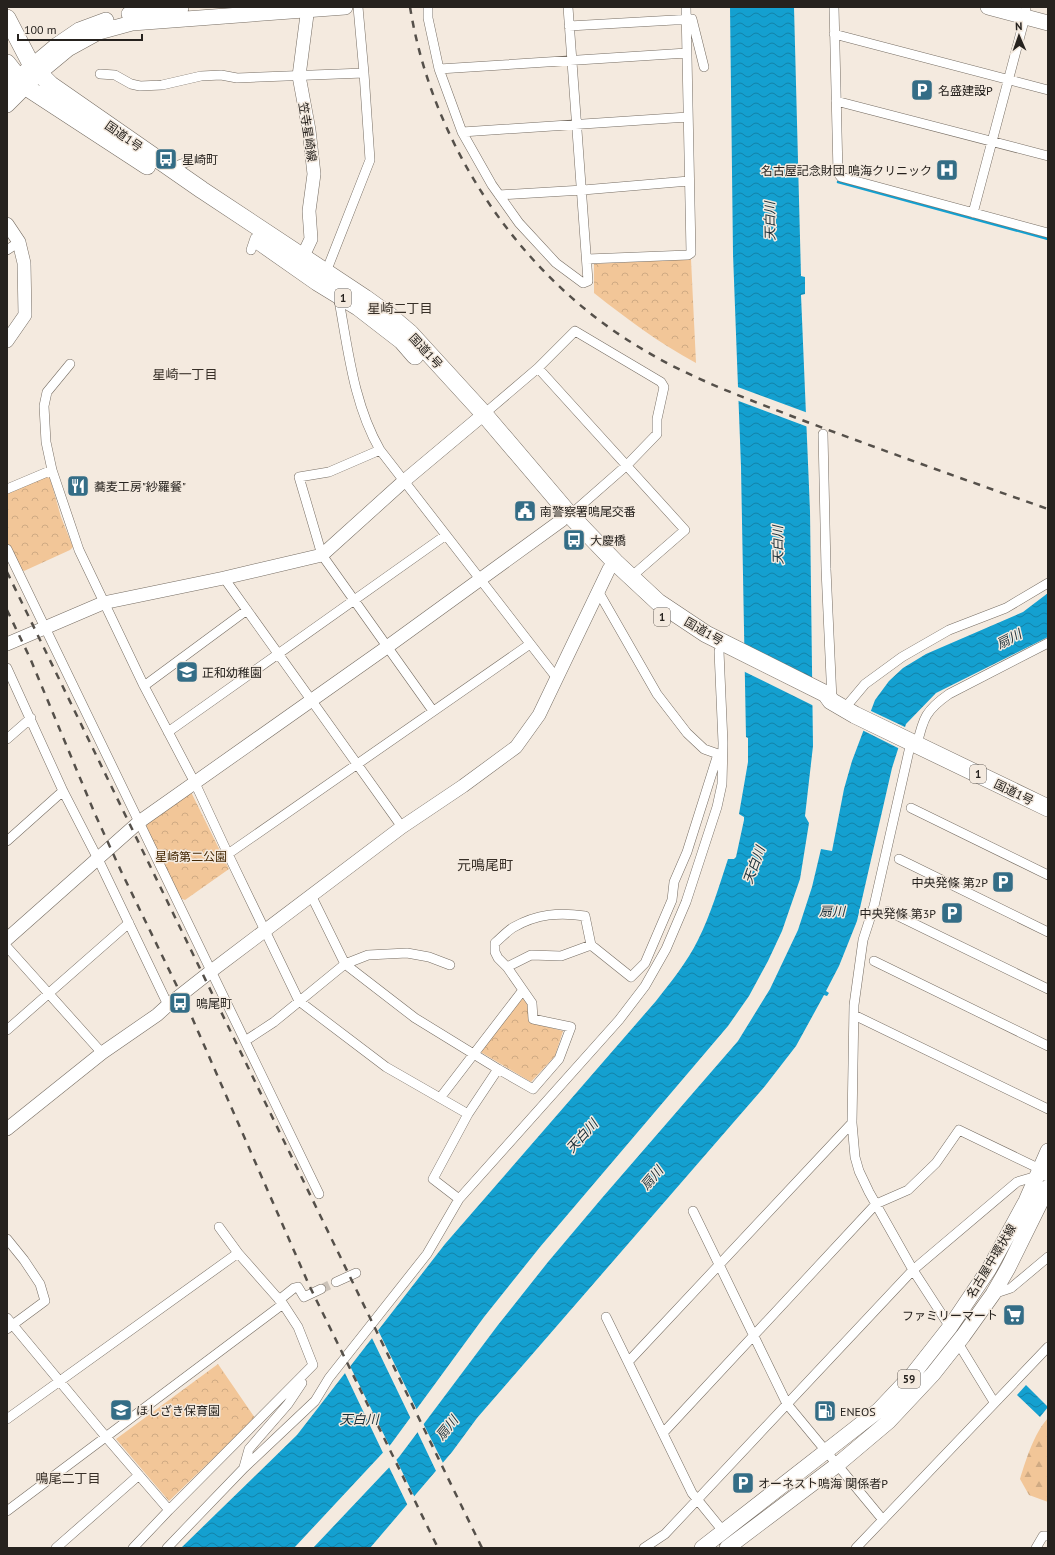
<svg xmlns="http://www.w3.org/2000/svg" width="1055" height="1555" font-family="'PT Sans','Noto Sans JP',sans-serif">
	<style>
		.forest { fill: url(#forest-firs) }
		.park { fill: url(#park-crowns) }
		.water { fill: url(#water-waves) }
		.pier { fill: #f4eadf }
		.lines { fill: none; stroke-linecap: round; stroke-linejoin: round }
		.stream { stroke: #14a0d0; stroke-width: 2.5 }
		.street-tunnel { stroke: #cbc2b8; stroke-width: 9; stroke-dasharray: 9 4.5; stroke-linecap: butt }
		.street-casing { stroke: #766d63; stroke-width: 10 }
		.secondary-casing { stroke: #766d63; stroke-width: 14 }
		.primary-casing { stroke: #766d63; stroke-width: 16 }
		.highway-casing { stroke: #766d63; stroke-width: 18 }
		.street { stroke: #fff; stroke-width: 9 }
		.secondary { stroke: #fff; stroke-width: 13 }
		.primary { stroke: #fff; stroke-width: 15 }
		.highway { stroke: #fff; stroke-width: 17 }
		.rail { stroke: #55504a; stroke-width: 2.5; stroke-dasharray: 7 7; stroke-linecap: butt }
		.labels { text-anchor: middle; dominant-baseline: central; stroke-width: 3; stroke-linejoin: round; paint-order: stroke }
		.shield { fill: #f4eadf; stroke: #645e58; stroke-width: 1 }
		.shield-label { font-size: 11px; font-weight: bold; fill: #26221e }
		.poi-label { font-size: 12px; fill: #26221e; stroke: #f4eadf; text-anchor: start }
		.street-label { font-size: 12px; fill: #26221e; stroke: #f4eadf }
		.park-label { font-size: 12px; fill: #452905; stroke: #f4eadf }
		.water-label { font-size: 13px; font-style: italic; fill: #192e37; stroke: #f4eadf }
		.neighbourhood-label { font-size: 13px; fill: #372f27; stroke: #f4eadf }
		.quarter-label { font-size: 14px; fill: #372f27; stroke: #f4eadf }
	</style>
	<defs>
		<pattern id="forest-firs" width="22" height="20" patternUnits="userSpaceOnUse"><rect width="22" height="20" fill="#f2c698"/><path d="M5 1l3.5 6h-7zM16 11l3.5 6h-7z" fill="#cfaa83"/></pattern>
		<pattern id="park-crowns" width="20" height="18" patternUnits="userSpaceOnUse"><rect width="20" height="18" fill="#f2c698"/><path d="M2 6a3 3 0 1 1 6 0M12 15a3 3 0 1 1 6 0" fill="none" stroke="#cfaa83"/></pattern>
		<pattern id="water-waves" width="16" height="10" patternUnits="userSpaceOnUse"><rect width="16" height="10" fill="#14a0d0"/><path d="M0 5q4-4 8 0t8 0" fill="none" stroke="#1282a8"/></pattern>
	</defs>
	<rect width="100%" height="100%" fill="#f4eadf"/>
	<path class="forest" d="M1048,1418V1502L1029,1495L1020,1479C1026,1460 1034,1433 1048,1418Z"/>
	<path class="park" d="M691,259L696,363C659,343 627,319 594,293V264Z
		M46,477L50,478L61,517L73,547L70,550L24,571L19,568L7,543V494Z
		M191,792L229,869L185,900L179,898L146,828L147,824Z
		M519,998L527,999L529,1022L563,1031L555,1056L531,1082L479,1051Z
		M218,1364L255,1418L169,1501L116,1439Z"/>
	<path class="water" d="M730,7H794L801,276L805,277V294L801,295L810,511L813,746L805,816L809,823L800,879L782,931L768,961L749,996L728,1026L540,1247L484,1317L391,1444L294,1548H181L297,1435L445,1244L656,1001C671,982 687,962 698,940C711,914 719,886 728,859H734L736,857L744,820V817L739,814L748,762V738L746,737L741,467L733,254Z
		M1048,593V637L936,693L906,724L892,768L857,921L839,966L826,991L829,993L827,996L824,995L796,1046L765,1086L477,1418L452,1452L370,1548H313L399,1457L498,1325L548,1262L602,1198L738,1041L770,989L798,930L812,887L821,849L832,851L844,789L852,761L875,700L889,681L903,668L926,654L1023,612Z
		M1026,1385L1048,1407L1040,1417L1017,1395Z"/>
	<path class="pier" d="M735,386L808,413V427L736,400Z
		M742,645L813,680L814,706L743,671Z
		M869,710L907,728L900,749L862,730Z
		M377,1328L417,1410L411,1419L371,1336Z
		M349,1364L390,1447L384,1455L344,1371Z
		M422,1421L444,1465L437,1473L416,1429Z
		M395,1457L415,1498L408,1506L388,1465Z"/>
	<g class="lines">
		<path class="stream" d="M838,182L1048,239"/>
		<path class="street-tunnel" d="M321,1289L336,1282"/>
		<g class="street-casing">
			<path id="street" d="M428,7V18L439,69L462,132L492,185L519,223L556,263L583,283L588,281L568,7
				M834,7L838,173L841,177L1048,233
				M569,26L692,19L704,67
				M834,34L1048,90
				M439,69L687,53
				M100,74L115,75L131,84L140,86L162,85L201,76L221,75L237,78L364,73
				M836,101L1048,156
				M462,132L688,117
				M170,168L193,160
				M499,195L583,190L689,181
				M973,213L1025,17L1026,7
				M7,250L19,242
				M251,250L255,238
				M587,259L688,255L691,253L686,7
				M328,275L326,272L370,160L364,73L358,7
				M338,295C348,348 353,403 380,450L556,677
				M70,364L47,392L44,406L46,442L52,470L79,550L144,686L195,783L228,854L299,1001L386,1067L468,1114
				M538,368L685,530L631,577
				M484,414L538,368L575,331L661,382L664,387L657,419V434L627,465L570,515
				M823,434L826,569L832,700
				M380,450L329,472L299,477L322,555L433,711
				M7,489L52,470
				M7,549L319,1194
				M224,578L402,827
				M598,591L657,694L687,733L704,749L718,754L722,753
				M7,668L63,791L98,859L168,1005
				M144,686L247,610
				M844,709L865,684L902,657L949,630L1006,608L1048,583
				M168,732L446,535
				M7,739L31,718
				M917,745C923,718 926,710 949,694L1048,643
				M911,808L1048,875
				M7,841L63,791
				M228,854L530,644
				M899,859L1048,932
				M312,897L345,964L415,1018L498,1069L533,1089L559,1059L571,1027L533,1019L532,1003L507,967L498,958L495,952V943C501,938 507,931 514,927C537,914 559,912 585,916L591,945L631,977L645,963L672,900L674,882L687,852L718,754
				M888,911L1048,989
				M7,947L102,1053
				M874,961L1048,1046
				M507,967L531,955L561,956L591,945
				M854,1015L1048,1109
				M7,1030L129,923
				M245,1041L274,1022L345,964L368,955L407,953L429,957L450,965
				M440,1098L523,990
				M459,1199L433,1179L468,1114L498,1069
				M693,1211L787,1404L883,1520
				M219,1227L238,1253L283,1304L298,1327L313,1365
				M7,1239L24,1260L40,1284L45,1301L7,1329
				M336,1282L356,1273
				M993,1294L1011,1288L1048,1257
				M279,1300L294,1288L298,1287L304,1297L321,1289
				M606,1317L628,1362
				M7,1318L106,1437L169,1510
				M950,1327L913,1270L1017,1182L1037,1176H1048
				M958,1343L994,1402
				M7,1419L238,1253
				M663,1433L876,1204L908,1190L936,1163L959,1130L1040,1169
				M244,1467L249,1449L288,1404L302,1383
				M7,1511L283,1304
				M723,1531L692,1493L628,1362L852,1123
				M56,1548L139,1475
				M133,1548L169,1510L313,1365
				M167,1548L244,1468L315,1401L329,1378L427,1254L459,1199L619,1020L645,986L666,949L686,902L717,807L722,784L723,743L719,651
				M644,1548L665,1534L913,1270L869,1192L859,1171L855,1157L852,1123L854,1005L863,940L874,906L911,742
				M856,1548L1048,1347
				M1036,1548L1043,1536H1048"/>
		</g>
		<g class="secondary-casing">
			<path id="secondary" d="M7,224L19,242L24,263L25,315L7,341
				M303,256L311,239L309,211L314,174L309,130L299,76L308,7
				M7,644L103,603L224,578L322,555L404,481L484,414
				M7,939L139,822L387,647L562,520
				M7,1129L102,1053L157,1015L168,1005L210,972L402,827L463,786L516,747L539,715L609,569L615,562"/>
		</g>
		<g class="primary-casing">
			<path id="primary" d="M988,7L1048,23
				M129,14L150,11L181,8
				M7,87L57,45L79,30L106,20
				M7,105L39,73L68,49L99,32L132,23L345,7
				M702,1548L879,1410L913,1374L950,1327L989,1269L1026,1201L1048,1151
				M727,1548L837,1465L888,1422L933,1374L963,1336L993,1294L1008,1268L1048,1187"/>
		</g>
		<g class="highway-casing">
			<path id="highway" d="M7,18L32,66L51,85L202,190L365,298L390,316L410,333L484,414L570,515L615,562L658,602L706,634L826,694L831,701L855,715L1048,808
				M7,63L26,87L147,166
				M260,242L317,282L358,307L402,341L415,356"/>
		</g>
		<use href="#street" class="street"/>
		<use href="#secondary" class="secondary"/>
		<use href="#primary" class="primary"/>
		<use href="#highway" class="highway"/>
		<path class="rail" d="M410,7C432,143 517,272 634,344C686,377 743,397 799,419C882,450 965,480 1048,509
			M7,572L482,1548
			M7,610L30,658L95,814L121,871L190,1013L309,1285L438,1548"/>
	</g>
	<defs>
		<g id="parking-square" transform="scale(1.15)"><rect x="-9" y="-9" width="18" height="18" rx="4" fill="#346d86" stroke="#f4eadf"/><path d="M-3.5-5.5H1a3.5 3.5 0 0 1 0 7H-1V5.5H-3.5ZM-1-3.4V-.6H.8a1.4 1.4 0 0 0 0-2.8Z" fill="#fff"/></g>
		<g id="bus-square" transform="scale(1.15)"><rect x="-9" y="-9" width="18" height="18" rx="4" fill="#346d86" stroke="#f4eadf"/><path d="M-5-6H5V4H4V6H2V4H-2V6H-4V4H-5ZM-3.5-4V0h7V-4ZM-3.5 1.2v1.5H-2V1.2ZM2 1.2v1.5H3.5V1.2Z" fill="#fff"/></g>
		<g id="hospital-square" transform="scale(1.15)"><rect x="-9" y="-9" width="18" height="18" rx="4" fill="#346d86" stroke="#f4eadf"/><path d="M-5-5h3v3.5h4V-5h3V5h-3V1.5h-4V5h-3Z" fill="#fff"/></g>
		<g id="restaurant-square" transform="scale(1.15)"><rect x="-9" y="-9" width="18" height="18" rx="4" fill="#346d86" stroke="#f4eadf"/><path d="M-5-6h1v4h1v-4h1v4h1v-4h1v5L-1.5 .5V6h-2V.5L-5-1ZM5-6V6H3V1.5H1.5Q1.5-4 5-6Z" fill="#fff"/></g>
		<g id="civic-square" transform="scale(1.15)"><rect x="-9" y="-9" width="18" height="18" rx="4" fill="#346d86" stroke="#f4eadf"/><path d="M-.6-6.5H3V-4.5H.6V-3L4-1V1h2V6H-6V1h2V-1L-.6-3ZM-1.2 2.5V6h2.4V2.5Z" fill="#fff"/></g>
		<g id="school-square" transform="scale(1.15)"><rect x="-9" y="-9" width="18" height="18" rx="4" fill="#346d86" stroke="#f4eadf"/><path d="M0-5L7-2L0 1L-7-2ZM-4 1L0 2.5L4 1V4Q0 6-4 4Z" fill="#fff"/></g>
		<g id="supermarket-square" transform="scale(1.15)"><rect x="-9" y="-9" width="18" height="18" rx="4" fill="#346d86" stroke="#f4eadf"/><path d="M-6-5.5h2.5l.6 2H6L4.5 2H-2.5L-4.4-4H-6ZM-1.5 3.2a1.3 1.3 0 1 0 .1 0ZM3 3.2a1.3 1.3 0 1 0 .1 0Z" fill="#fff"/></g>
		<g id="fuel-square" transform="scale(1.15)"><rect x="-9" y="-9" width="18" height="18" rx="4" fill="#346d86" stroke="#f4eadf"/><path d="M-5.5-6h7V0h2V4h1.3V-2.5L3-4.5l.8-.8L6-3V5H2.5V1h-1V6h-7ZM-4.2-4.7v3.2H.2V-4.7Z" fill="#fff"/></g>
	</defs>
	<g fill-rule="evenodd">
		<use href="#parking-square" x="922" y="90"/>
		<use href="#bus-square" x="166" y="159"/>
		<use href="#hospital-square" x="947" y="170"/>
		<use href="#restaurant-square" x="78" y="486"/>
		<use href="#civic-square" x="525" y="511"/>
		<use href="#bus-square" x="574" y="540"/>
		<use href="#school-square" x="187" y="672"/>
		<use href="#parking-square" x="1003" y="882"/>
		<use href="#parking-square" x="952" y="913"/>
		<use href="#bus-square" x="180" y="1003"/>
		<use href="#supermarket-square" x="1014" y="1315"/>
		<use href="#school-square" x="121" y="1410"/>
		<use href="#fuel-square" x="825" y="1411"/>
		<use href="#parking-square" x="743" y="1483"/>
	</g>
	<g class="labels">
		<g class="shield">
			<rect x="335" y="289" width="16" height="18" rx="3"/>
			<rect x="654" y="608" width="16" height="18" rx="3"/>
			<rect x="970" y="765" width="16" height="18" rx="3"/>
			<rect x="898" y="1370" width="22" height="18" rx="3"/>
		</g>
		<g class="shield-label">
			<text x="343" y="298">1</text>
			<text x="662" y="617">1</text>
			<text x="978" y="774">1</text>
			<text x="909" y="1379">59</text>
		</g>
		<g class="poi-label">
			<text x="938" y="90">名盛建設P</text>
			<text x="182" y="159">星崎町</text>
			<text x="932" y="170" text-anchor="end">名古屋記念財団 鳴海クリニック</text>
			<text x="94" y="486">蕎麦工房"紗羅餐"</text>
			<text x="540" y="511">南警察署鳴尾交番</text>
			<text x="590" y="540">大慶橋</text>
			<text x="202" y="672">正和幼稚園</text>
			<text x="988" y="882" text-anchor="end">中央発條 第2P</text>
			<text x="936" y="913" text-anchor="end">中央発條 第3P</text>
			<text x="196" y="1003">鳴尾町</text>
			<text x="998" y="1315" text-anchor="end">ファミリーマート</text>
			<text x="136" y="1410">ほしざき保育園</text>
			<text x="840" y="1411">ENEOS</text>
			<text x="758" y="1483">オーネスト鳴海 関係者P</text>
		</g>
		<g class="street-label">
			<text transform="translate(308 132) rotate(81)">笠寺星崎線</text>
			<text transform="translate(124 136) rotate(35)">国道1号</text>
			<text transform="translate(426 351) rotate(47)">国道1号</text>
			<text transform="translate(704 631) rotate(30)">国道1号</text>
			<text transform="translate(1014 792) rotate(26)">国道1号</text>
			<text transform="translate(991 1261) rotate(-59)">名古屋中環状線</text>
		</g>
		<g class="park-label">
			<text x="191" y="856">星崎第二公園</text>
		</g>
		<g class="water-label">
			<text transform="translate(770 221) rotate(-91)">天白川</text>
			<text transform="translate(778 545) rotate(-91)">天白川</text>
			<text transform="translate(1009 639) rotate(-27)">扇川</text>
			<text transform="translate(754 865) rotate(-70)">天白川</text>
			<text x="832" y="911">扇川</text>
			<text transform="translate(582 1136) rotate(-48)">天白川</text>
			<text transform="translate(652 1178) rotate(-50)">扇川</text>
			<text x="359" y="1419">天白川</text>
			<text transform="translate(447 1428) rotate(-51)">扇川</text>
		</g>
		<g class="neighbourhood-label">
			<text x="400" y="308">星崎二丁目</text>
			<text x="185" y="374">星崎一丁目</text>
			<text x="68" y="1478">鳴尾二丁目</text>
		</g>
		<g class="quarter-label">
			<text x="485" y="865">元鳴尾町</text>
		</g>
	</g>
	<rect width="1055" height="1555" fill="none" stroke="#26221e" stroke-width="16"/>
	<g transform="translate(1019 36) rotate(358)" stroke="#f4eadf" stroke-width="3" paint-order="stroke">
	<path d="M0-3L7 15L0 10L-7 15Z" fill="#26221e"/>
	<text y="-6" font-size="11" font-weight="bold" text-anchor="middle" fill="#26221e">N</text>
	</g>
	<path d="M18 34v6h124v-6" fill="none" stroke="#26221e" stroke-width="2"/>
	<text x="24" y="34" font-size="12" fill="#26221e" stroke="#f4eadf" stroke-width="3" paint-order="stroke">100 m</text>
</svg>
